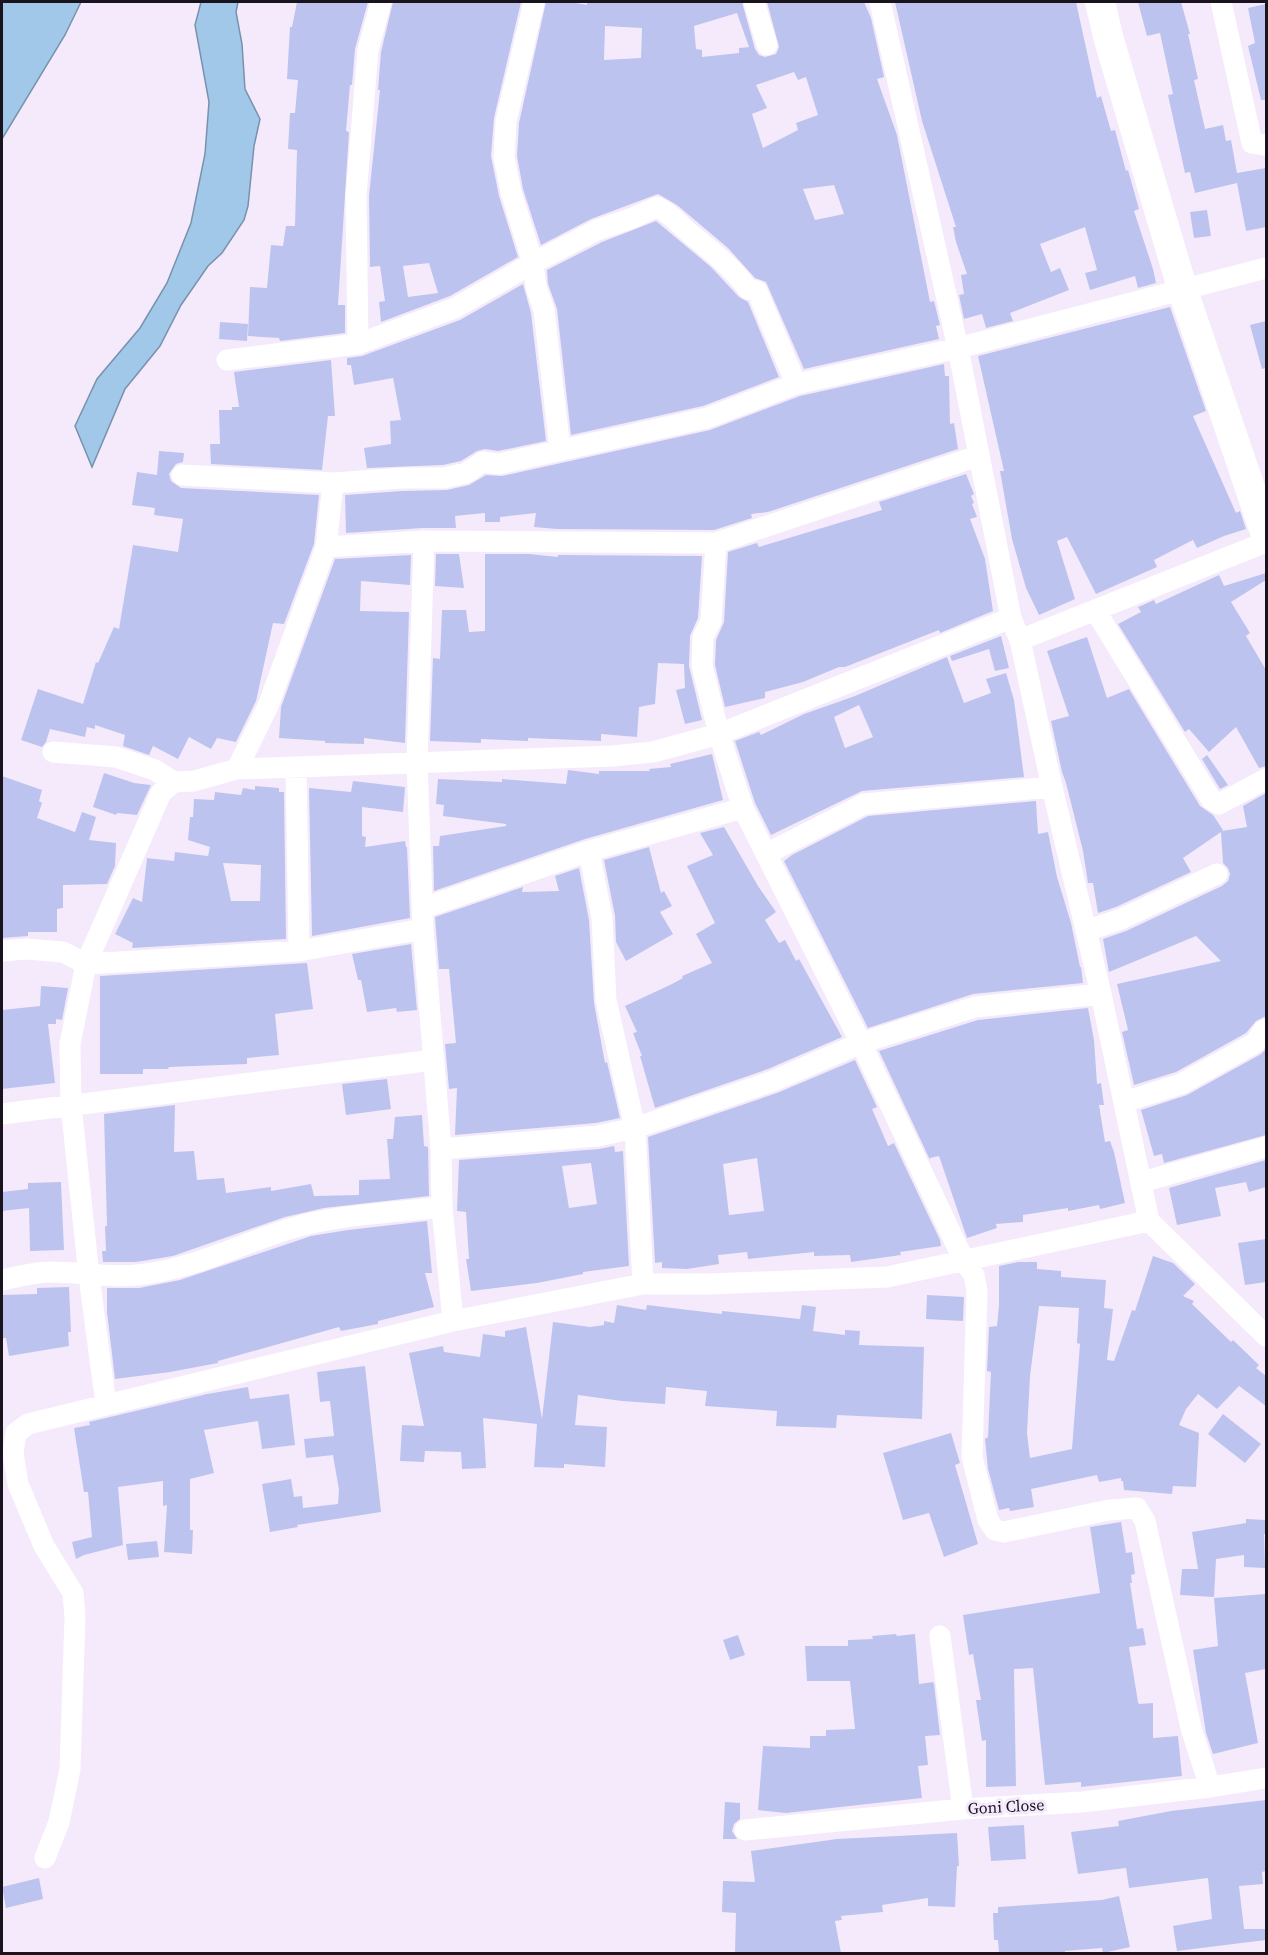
<svg xmlns="http://www.w3.org/2000/svg" width="1268" height="1955" font-family="'Source Serif 4',serif">
	<style>
		.water { fill: #a1c8e9; stroke: #7892ac; stroke-width: 1.5 }
		.building { fill: #bdc3ef; fill-rule: evenodd }
		.lines { fill: none; stroke-linecap: round; stroke-linejoin: round }
		.street { stroke: #fff; stroke-width: 21 }
		.secondary { stroke: #fff; stroke-width: 30 }
		.labels { text-anchor: middle; dominant-baseline: central; stroke-width: 6; stroke-linejoin: round; paint-order: stroke }
		.street-label { font-size: 16px; fill: #19131d; stroke: #f5eafb }
	</style>
	<rect width="100%" height="100%" fill="#f5eafb"/>
	<path class="water" d="M2,2H81L65,35L2,139Z
		M201,2H238L236,12L242,44L245,89L260,119L254,146L248,206L244,220L222,253L208,266L181,305L160,346L125,389L92,467L75,426L97,379L140,328L167,283L191,223L205,154L209,102L195,25Z"/>
	<path class="building" d="M297,2H368L355,49L352,85H350L346,131L349,132L338,305H345V333L280,341L279,338L248,336L250,287L267,288L271,245L283,246L286,226H295L297,150L288,149L290,113H295L298,80L287,79L290,27H292Z
		M393,2H521L494,118L491,156L499,196L518,257L450,296L381,322L379,302L385,301L380,266L370,267L369,196L380,90H378L381,52ZM429,263L438,293L408,297L403,266Z
		M546,2H571L587,5V2H742L755,49L759,55L765,57L776,54L779,47L767,2H864L871,18L884,77L877,79L897,135L930,302L934,301L940,325L936,326L939,339L804,369L766,282L755,278L728,248L677,205L658,194L591,219L541,245L523,189L517,156L519,123ZM737,13L749,47L739,48V53L702,57V50L696,49L694,26ZM605,26L642,28L641,58L604,60ZM794,72L798,80L806,77L818,115L796,123L798,130L763,148L752,114L767,108L756,85ZM834,185L844,214L815,220L803,189Z
		M895,2H1076L1097,98L1101,96L1111,131L1115,130L1126,171L1128,170L1139,209L1134,211L1153,269L1156,283L1138,288L1135,276L1090,290L1085,273L1097,270L1085,227L1040,244L1051,272L1060,268L1069,290L1010,313L1013,321L986,328L982,314L964,319L959,295L964,294L961,275L967,274L956,242L953,227H956L922,121Z
		M1138,2H1181L1190,34H1188L1198,79L1194,80L1205,129L1223,125L1226,141L1231,140L1237,173L1266,168V227L1246,231L1237,183L1195,193L1190,172L1185,173L1168,95L1173,94L1160,33L1147,36Z
		M1266,4V100H1261L1248,46L1255,43L1248,8Z
		M1207,210L1211,236L1194,238L1190,212Z
		M656,221L711,267L739,297L748,302L779,377L703,406L571,435L557,309L548,284L547,270L602,242Z
		M523,284L531,313L546,441L498,451L485,449L477,451L461,461L443,465L367,468L364,448L391,444L390,421L401,420L393,378L354,385L351,365H347V358L362,356L460,320Z
		M1170,307L1206,411L1193,416L1236,513L1240,511L1246,529L1224,536L1197,548L1193,540L1154,560L1157,567L1096,594L1067,537L1057,541L1075,599L1039,615L1026,588L1012,539L1000,471H1004L978,356Z
		M1266,321V368L1262,369L1250,325Z
		M220,322L248,324L247,341L219,339Z
		M331,360L335,416H328L322,470L211,464L210,444H220L219,410H232V407H239L234,372Z
		M944,364L945,376H949L950,424L954,423L958,449L768,512L751,514L752,518L714,530L557,529L534,527L536,513L500,517V522H485V513L455,516L456,528H423L346,533L345,495L402,491L447,490L469,485L486,475L502,476L710,430L800,396Z
		M159,451L184,453L183,462L176,464L169,474L171,481L181,488L319,495L314,544L284,624L273,623L256,701L236,742L217,738L211,749L189,737L178,759L153,746L149,755L123,746L125,735L95,725V729L87,727L85,737L50,729L46,742L42,747L21,740L38,689L83,704L96,662L98,663L114,627L119,629L133,545L178,552L183,519L154,515L155,508L132,505L137,472L157,475Z
		M966,474L974,494L971,496L974,503L972,504L977,517L970,519L985,559L993,611L940,633L939,630L845,667H839L803,682L765,692V698L725,707L715,665L716,640L724,622L728,552L757,543L759,547L882,510L879,502Z
		M436,554H459L464,588L435,586Z
		M485,554H529L558,557V555L702,556L698,618L690,636L689,666L702,720L685,724L676,690L685,688L684,664L658,663L655,704L639,707L637,737L601,734V741L528,738V741L481,739V743L430,741L433,658L440,659L442,610H466L469,632L485,631Z
		M411,555L410,585L361,581L360,611L409,612L405,743L364,738V744L325,743V741L279,738L281,707L335,559Z
		M1266,573V580L1231,602L1250,633L1246,636L1266,670V766L1259,768L1236,727L1209,752L1189,729L1185,732L1118,624L1141,612L1138,607L1143,605L1154,600L1156,604L1219,575L1224,586Z
		M1001,636L1009,668L995,671L989,649L952,661L950,656Z
		M1087,637L1107,698L1129,689L1200,806L1213,815L1223,830L1222,831L1247,827L1243,806L1266,793V1016L1256,1021L1246,1033L1176,1072L1134,1085L1122,1032L1128,1030L1117,984L1221,961L1196,936L1109,972L1103,939L1126,931L1222,886L1228,881L1230,874L1228,868L1223,863L1221,832L1183,858L1191,872L1116,907L1098,913L1093,883H1088L1083,851L1066,783L1062,772L1051,721L1069,716L1047,651Z
		M947,657L964,703L991,693L986,679L1006,673L1014,700L1024,777L862,791L771,835L755,803L735,741L759,732L761,735L804,714L855,696ZM859,705L873,737L845,748L834,717Z
		M712,754L723,800L585,839L434,891L433,846H439L440,836L506,826V824L443,816L444,805L436,804L438,779L502,782V779L566,784L568,770L599,774V771H650L649,769L671,767L670,764Z
		M1207,755L1228,785L1220,789L1202,759Z
		M104,773L134,783L151,785L137,815L117,813L116,815L93,807Z
		M2,776L42,790L39,801L42,803L37,818L75,832L82,812L96,817L89,840L116,843L115,866L107,884L63,885V908L57,909V932H28V936L2,938Z
		M353,781L405,787L403,812L362,807V836L366,837L365,847L405,841L406,847H407L410,918L312,936L309,788L351,792Z
		M255,786L279,788V792H284L286,939L132,948L133,943L115,934L133,898L142,902L147,858L174,861L175,852L208,856L210,847L188,840L190,817H193L194,799L214,800L215,792L241,795L243,788L255,790ZM223,863L261,865L260,901H231Z
		M1036,801L1038,834L1048,832L1057,877L1071,923L1080,967H1081L1083,983L973,994L868,1028L784,861L792,855L868,816Z
		M724,827L758,886L776,912L765,920L779,943L785,940L796,961L799,959L842,1037L768,1069L655,1108L640,1056H642L633,1033L637,1032L625,1006L672,984L683,978L682,976L712,963L696,934L715,923L687,866L713,855L700,833Z
		M649,847L661,893L664,891L672,906L660,912L673,934L626,961L616,942L615,916L604,860Z
		M579,868L589,920L594,1003L605,1063L607,1062L620,1118L596,1123L455,1135L457,1088L449,1089L445,1044L456,1043L449,969H439L435,917L523,887L522,892L559,891L555,876Z
		M411,944L417,1010L397,1012L396,1008L367,1012L361,980H358L352,954Z
		M307,963L313,1009L275,1014L279,1055L247,1058V1064L169,1067L168,1069H143V1074H100V976Z
		M41,986L68,988L62,1020L56,1019V1024H48L55,1083L2,1089V1010L40,1006Z
		M1088,1008L1094,1040L1097,1084L1101,1083L1104,1105H1099L1105,1142L1110,1141L1114,1152L1125,1203L1100,1209L1099,1205L1068,1211V1208L1023,1215V1222L996,1224L997,1228L967,1238L939,1156L930,1158V1160L879,1051L978,1020Z
		M1266,1049V1135L1164,1163L1162,1154L1154,1156L1141,1110L1187,1095L1261,1054Z
		M855,1060L877,1107L872,1109L888,1146L894,1143L940,1240L941,1246L900,1252L901,1255L851,1262L850,1255L814,1256V1252L748,1259L747,1252L718,1255L719,1264L687,1269L662,1268V1262L655,1263L648,1137L777,1093ZM757,1158L764,1211L729,1215L723,1164Z
		M387,1079L391,1109L346,1115L342,1084Z
		M175,1105L174,1152L194,1151L197,1180L224,1178L226,1193L271,1187V1191L311,1184L314,1196L359,1195V1180L390,1179L387,1139H393L395,1117L422,1115L424,1146L428,1147L429,1196L324,1208L285,1217L173,1256L136,1262H103L102,1251H106L105,1226H107L104,1114Z
		M614,1146L615,1152L623,1151L629,1266L583,1272V1274L537,1283L471,1291L466,1259H469L466,1212L457,1211L459,1160L599,1149ZM591,1163L597,1204L569,1208L562,1166Z
		M1266,1160V1187L1249,1192L1246,1182L1215,1188L1221,1216L1177,1225L1169,1188Z
		M61,1182L64,1250L30,1251L29,1208L2,1211V1192L28,1189V1183Z
		M427,1221L432,1273H425L434,1307L378,1321V1324L341,1331L339,1327L218,1361V1363L170,1372L115,1379L107,1312V1288H139L180,1280L311,1236L348,1230Z
		M1266,1239V1282L1245,1285L1238,1243Z
		M1153,1256L1173,1263L1195,1284L1183,1296L1194,1301L1192,1304L1231,1342L1233,1340L1259,1365L1256,1368L1266,1376V1406L1239,1386L1217,1409L1198,1394L1186,1409L1179,1425L1199,1433L1196,1487L1173,1486L1172,1494L1124,1490L1123,1481H1121V1478L1099,1482L1097,1475L1031,1489L1034,1507L1010,1511L1009,1508L999,1510L988,1469L985,1439L988,1437L991,1372L987,1371L989,1327L997,1326L999,1305V1266L1018,1262H1037V1269L1061,1271V1277L1106,1280L1104,1308L1113,1309L1107,1360L1114,1361L1132,1310L1135,1311ZM1039,1306L1079,1308L1077,1343L1080,1344L1072,1449L1030,1458L1027,1433L1030,1376Z
		M69,1287L71,1332H68L69,1346L9,1356L6,1338H2V1295L37,1294V1288Z
		M927,1295L964,1297L963,1321L926,1319Z
		M617,1305L646,1310L647,1305L722,1314V1311L800,1319L802,1305L816,1307L813,1331L845,1335V1330L860,1331L859,1345L924,1347L922,1419L837,1415L836,1428L776,1426L777,1411L705,1406L707,1391L666,1387L665,1404L622,1401L578,1395L575,1425L607,1427L605,1467L564,1464V1468L534,1467L537,1424L483,1418L486,1468L462,1469L461,1452L425,1451L424,1462L400,1461L402,1425L424,1426L409,1353L443,1346L444,1352L480,1357L483,1334L505,1337V1331L526,1327L542,1419L553,1322L590,1327L604,1325V1321L614,1323Z
		M365,1366L381,1512L297,1525L298,1527L270,1532L262,1484L291,1479L294,1497L302,1496L303,1508L338,1504L339,1490L333,1455L306,1458L304,1439L334,1436L330,1401L320,1402L317,1372Z
		M248,1387L250,1399L289,1394L295,1445L262,1449L258,1421L204,1430L214,1473L190,1479V1530H193L192,1554L164,1552L167,1505L163,1506V1481L118,1487L123,1545L84,1555L76,1559L72,1542L92,1537L88,1492H84L74,1428L90,1425L89,1422L207,1394Z
		M1223,1414L1261,1444L1245,1463L1208,1434Z
		M951,1433L960,1463L955,1465L978,1544L944,1557L929,1513L903,1520L883,1453Z
		M1246,1519L1266,1520V1534H1264L1265,1568L1244,1567V1555L1216,1559L1214,1597L1180,1595L1182,1569H1198L1192,1532L1246,1523Z
		M1121,1522L1126,1553L1132,1552L1135,1574L1131,1575L1132,1583H1130L1137,1629L1143,1628L1146,1645L1129,1647L1138,1702L1139,1704L1153,1703V1738L1178,1736L1182,1776L1081,1787V1782L1045,1785L1033,1668L1014,1669L1016,1786L986,1787V1740L982,1741L976,1700H981L973,1654L969,1655L963,1615L1100,1593L1090,1527Z
		M157,1541L159,1557L128,1560L126,1544Z
		M1266,1594V1669L1245,1673L1258,1743L1213,1754L1206,1733L1193,1650L1218,1646L1214,1598Z
		M896,1634L897,1636L915,1634L919,1684L933,1682L934,1684L940,1735L925,1736L928,1765L918,1766L922,1798L786,1813L758,1810L763,1746L810,1748V1736H826V1730L855,1729L850,1681H807L805,1646H848V1640L873,1639L872,1636Z
		M738,1635L745,1655L730,1660L723,1640Z
		M1266,1800V1871L1262,1872L1263,1884L1239,1886L1244,1929H1266V1940L1177,1951L1173,1926L1212,1919L1208,1878L1129,1888L1126,1868L1078,1874L1071,1832L1119,1826L1118,1821L1171,1811Z
		M725,1802L740,1803V1819L734,1824L732,1831L737,1839H723Z
		M1024,1825L1026,1859L991,1861L988,1827Z
		M957,1833L959,1866H957L955,1907L928,1906V1898L882,1905L883,1912L841,1916L842,1920L835,1921L841,1953H735L736,1913L722,1912L723,1881L755,1882L751,1851L837,1839Z
		M39,1878L43,1899L6,1908L2,1887Z
		M1119,1896L1130,1947L1103,1953L1102,1948L1065,1951V1953H999L998,1940H994L993,1913H998V1907L1102,1900Z"/>
	<g class="lines">
		<path class="street" d="M534,2L506,121L504,157L511,192L533,263L536,287L544,310L560,449
			M754,2L767,45
			M880,2L958,348L1011,618L1020,640L1052,787L1101,994L1149,1221L1266,1336
			M1221,2L1252,143L1266,145
			M358,344L356,196L368,50L381,2
			M227,360L358,344L455,308L533,263L597,230L630,219L657,207C670,213 676,221 686,230C709,249 731,266 748,289L757,291L796,384
			M182,475L333,483L402,478H444L466,473L483,462L499,464L707,418L796,384L958,348L1266,268
			M424,541L417,762L423,929L441,1149L442,1207L453,1321
			M716,543L711,621L703,637L702,666L719,734L743,808L861,1043L964,1261L974,1275L977,1291L972,1457L988,1520L995,1530L1004,1532L1109,1510L1137,1508L1145,1521L1191,1728L1210,1787
			M326,547L424,541L716,543L978,456
			M1095,610L1211,799L1219,804L1266,779
			M1020,640L1266,542
			M53,752L116,757L155,770L174,782
			M296,767L299,951
			M237,769L268,706L326,547L333,483
			M589,851L602,918L606,1000L635,1128L643,1284
			M766,854L864,804L1052,787
			M423,908L589,851L743,808
			M1086,931L1121,919L1217,874
			M2,951L26,949L63,952L86,964L299,951L423,929
			M1124,1102L1181,1084L1255,1043L1263,1031L1266,1029
			M2,1114L434,1060
			M441,1149L598,1136L635,1128L773,1081L861,1043L975,1007L1101,994
			M1142,1182L1266,1147
			M2,1280C17,1277 35,1272 51,1272C80,1272 108,1278 137,1275C191,1270 238,1245 289,1229C338,1214 392,1213 442,1207
			M106,1405L89,1276L71,1105L70,1044L86,964L161,793L174,782L194,781L237,769L613,756L653,752L719,734L1011,618
			M940,1636L963,1809
			M745,1830L963,1809L1082,1802L1210,1787L1266,1778
			M45,1858L59,1822L70,1769L75,1617L73,1593L44,1546L18,1484L13,1453L16,1433L28,1424L453,1321L643,1284H709L887,1277L1149,1221"/>
		<path class="secondary" d="M1100,2L1109,40L1183,291L1266,535"/>
	</g>
	<g class="labels">
		<g class="street-label">
			<text transform="translate(1006 1806) rotate(-3)">Goni Close</text>
		</g>
	</g>
	<rect width="1268" height="1955" fill="none" stroke="#19131d" stroke-width="6"/>
</svg>
